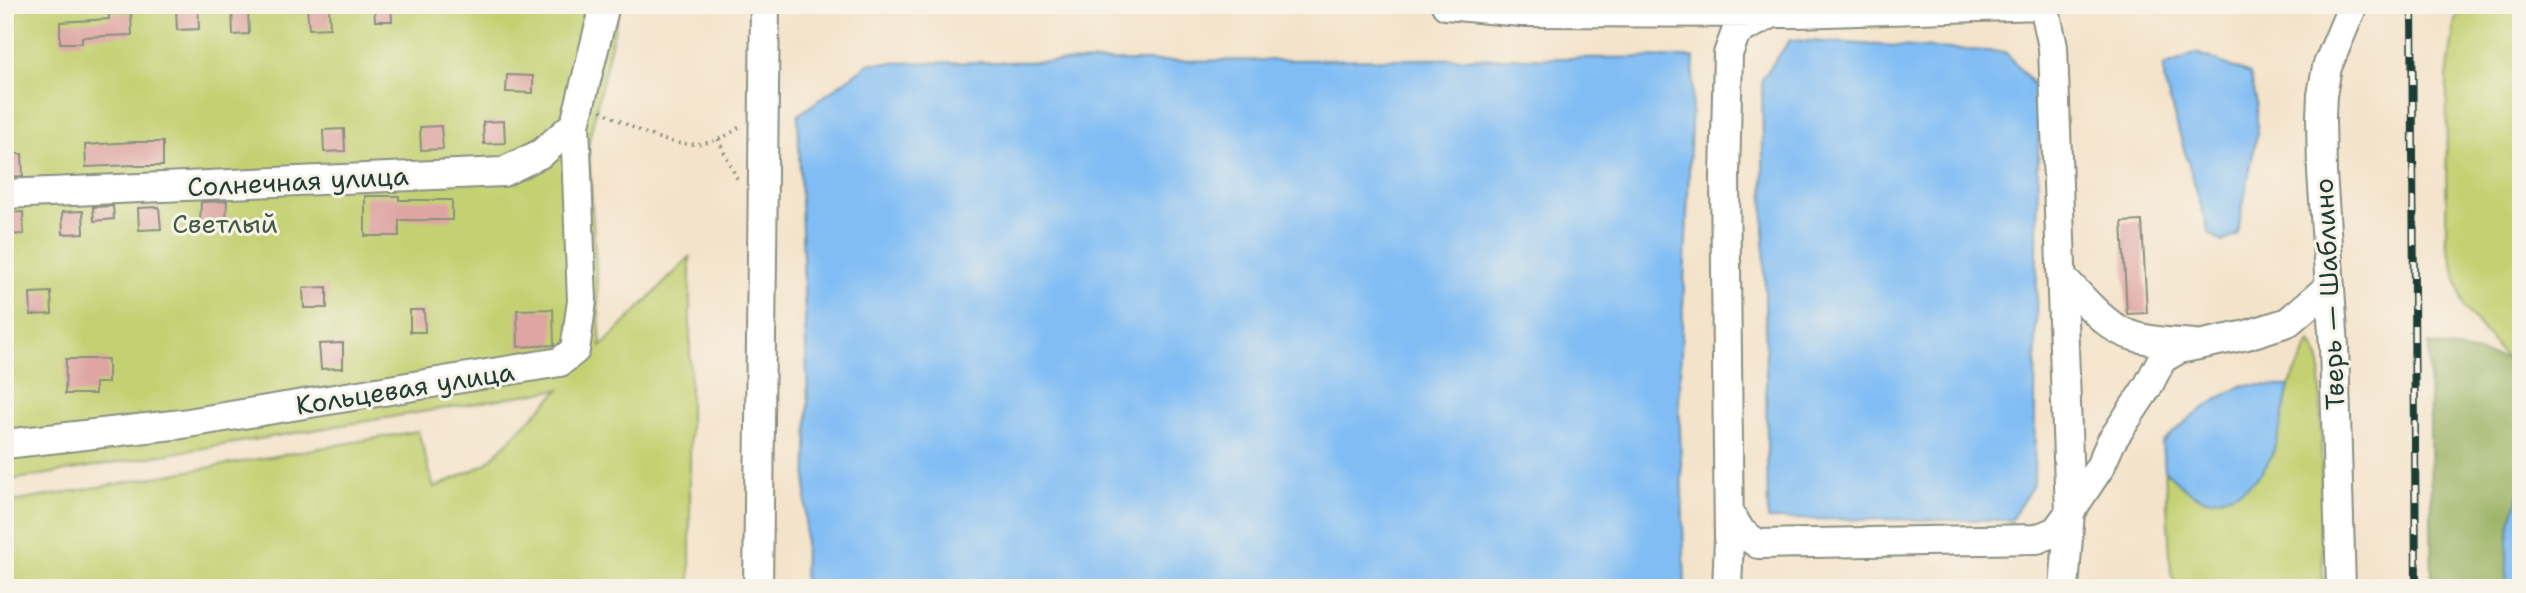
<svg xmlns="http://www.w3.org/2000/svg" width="2526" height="593" font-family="'Shantell Sans',sans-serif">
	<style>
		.green { fill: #c4d173; stroke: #728754; stroke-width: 2 }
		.forest { fill: #9bb365; stroke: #5d784c; stroke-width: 2 }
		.water { fill: #81bdf4; stroke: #507d94; stroke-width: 2 }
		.building { fill: #dea5a3 }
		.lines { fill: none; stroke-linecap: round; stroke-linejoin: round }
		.minor-casing { stroke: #8a9080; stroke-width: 32 }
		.path { stroke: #8a9080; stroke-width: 3.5; stroke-dasharray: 2 5; stroke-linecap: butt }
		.minor { stroke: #fff; stroke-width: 28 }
		.rail-casing { stroke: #1f3d34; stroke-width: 8 }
		.rail { stroke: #f7f3e8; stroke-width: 5; stroke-dasharray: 16; stroke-linecap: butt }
		.labels { text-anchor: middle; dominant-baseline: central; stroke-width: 6; stroke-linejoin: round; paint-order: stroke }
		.street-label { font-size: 26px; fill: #1f3d34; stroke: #f7f3e8 }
		.park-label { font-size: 26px; fill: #405b41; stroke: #f7f3e8 }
	</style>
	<rect width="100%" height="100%" fill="#f7f3e8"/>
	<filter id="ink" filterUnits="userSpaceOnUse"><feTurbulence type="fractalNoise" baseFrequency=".0143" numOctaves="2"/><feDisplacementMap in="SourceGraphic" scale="14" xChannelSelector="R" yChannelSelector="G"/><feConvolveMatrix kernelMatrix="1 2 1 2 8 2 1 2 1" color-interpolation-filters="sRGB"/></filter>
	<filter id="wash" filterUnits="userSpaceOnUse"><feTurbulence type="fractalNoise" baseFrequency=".00686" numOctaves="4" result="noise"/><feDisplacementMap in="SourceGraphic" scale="28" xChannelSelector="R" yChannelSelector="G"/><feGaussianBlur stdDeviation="1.57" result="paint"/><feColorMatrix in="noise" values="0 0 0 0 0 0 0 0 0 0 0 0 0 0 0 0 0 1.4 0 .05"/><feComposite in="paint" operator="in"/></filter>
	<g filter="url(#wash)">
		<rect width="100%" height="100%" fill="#f4e3cb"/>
		<path class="green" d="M5,5H620L588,144L601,347L690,257V588H5V500L18,501L418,431L434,488L486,464L560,389L5,481Z
			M2464,5H2521V370L2506,358L2464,308L2446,239L2447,78L2455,20Z
			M2310,342L2320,360L2323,588H2179L2171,573L2165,471L2187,488L2272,458L2289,386Z"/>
		<path class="forest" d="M2429,344L2506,358L2521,370V489L2509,526L2506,588H2432Z"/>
		<path class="water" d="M1790,40L2005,52L2039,91L2034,483L2011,520L1768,519L1762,79Z
			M2197,53L2250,74L2257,103V134L2237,235L2222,242L2209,233L2164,81V66Z
			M1694,57L1679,399L1685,588H804L808,405L798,115L870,63Z
			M2244,385L2289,386C2279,429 2277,482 2226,496C2214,500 2206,501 2195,495C2184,489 2175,479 2165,471L2162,443C2189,417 2211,401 2244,385Z
			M2521,489V588H2506L2509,526Z"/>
		<g id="blocks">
			<path class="building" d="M374,5H391L392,21H375Z
				M198,6L199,29L177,30L176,8Z
				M329,6L330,28L309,29L307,7Z
				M248,8L249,34L233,35L232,9Z
				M131,13L132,35L82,37V43H60V22L109,19V14Z
				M507,75L533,76V93L506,92Z
				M504,121L505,143L484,144L483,122Z
				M441,126L443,149L421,150L420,127Z
				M344,129L345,151L324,152L323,130Z
				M134,142H163V166H135L134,165L86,167L85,145Z
				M5,154H22L23,176L5,177Z
				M365,196H399V200H452V220H399V236H365Z
				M227,201L226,223L200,222L201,202Z
				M113,206L114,219L94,221L93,207Z
				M159,207L161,229L139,230L138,208Z
				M83,211L84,233L63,234L62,212Z
				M23,212L24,234L5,235V213Z
				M2142,221L2147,313L2127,314L2122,222Z
				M327,287V308H304L303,288Z
				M51,292L52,314L31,315L30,293Z
				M553,309L554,345L518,347L517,310Z
				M410,310H424L425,332H410Z
				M343,343V368L321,369L319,344Z
				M66,359H108V383H95V394H65Z"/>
		</g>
	</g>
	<g filter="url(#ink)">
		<use href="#blocks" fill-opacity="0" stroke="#8a9080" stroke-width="2"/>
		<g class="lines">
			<g class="minor-casing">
				<path id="minor" d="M1446,5L1521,12
					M1507,5L1521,12L1796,13L2040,5
					M5,194L503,172L542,153L575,124
					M2062,277C2079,294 2101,322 2123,332C2144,342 2171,342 2194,344
					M5,444L182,424L560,362L575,350L582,301L575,124L605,5
					M1729,512L1741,532L1758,544L2037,539L2056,531L2070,512L2053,47L2044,5
					M758,588L765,5
					M1727,588L1729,539L1725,177L1728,54L1736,32L1773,13
					M2064,588L2070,512L2100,467L2111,442L2148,386L2162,359L2179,349L2247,335L2288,322L2330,286
					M2341,588L2334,347L2322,172L2321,117L2322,95L2327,67L2353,5"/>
			</g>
			<path class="path" d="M601,110C644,135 695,163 739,127
				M718,139L738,181"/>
			<use href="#minor" class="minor"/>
			<g class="rail-casing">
				<path id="rail" d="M2412,5L2416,588"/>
			</g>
			<use href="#rail" class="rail"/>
		</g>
	</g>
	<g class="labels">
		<g class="street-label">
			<text transform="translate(298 181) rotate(-3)">Солнечная улица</text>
			<text transform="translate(2329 294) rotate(-93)">Тверь — Шаблино</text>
			<text transform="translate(405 388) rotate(-9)">Кольцевая улица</text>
		</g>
		<g class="park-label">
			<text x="225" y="223">Светлый</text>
		</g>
	</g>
	<rect width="2526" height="593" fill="none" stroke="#f7f3e8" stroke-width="28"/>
</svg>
